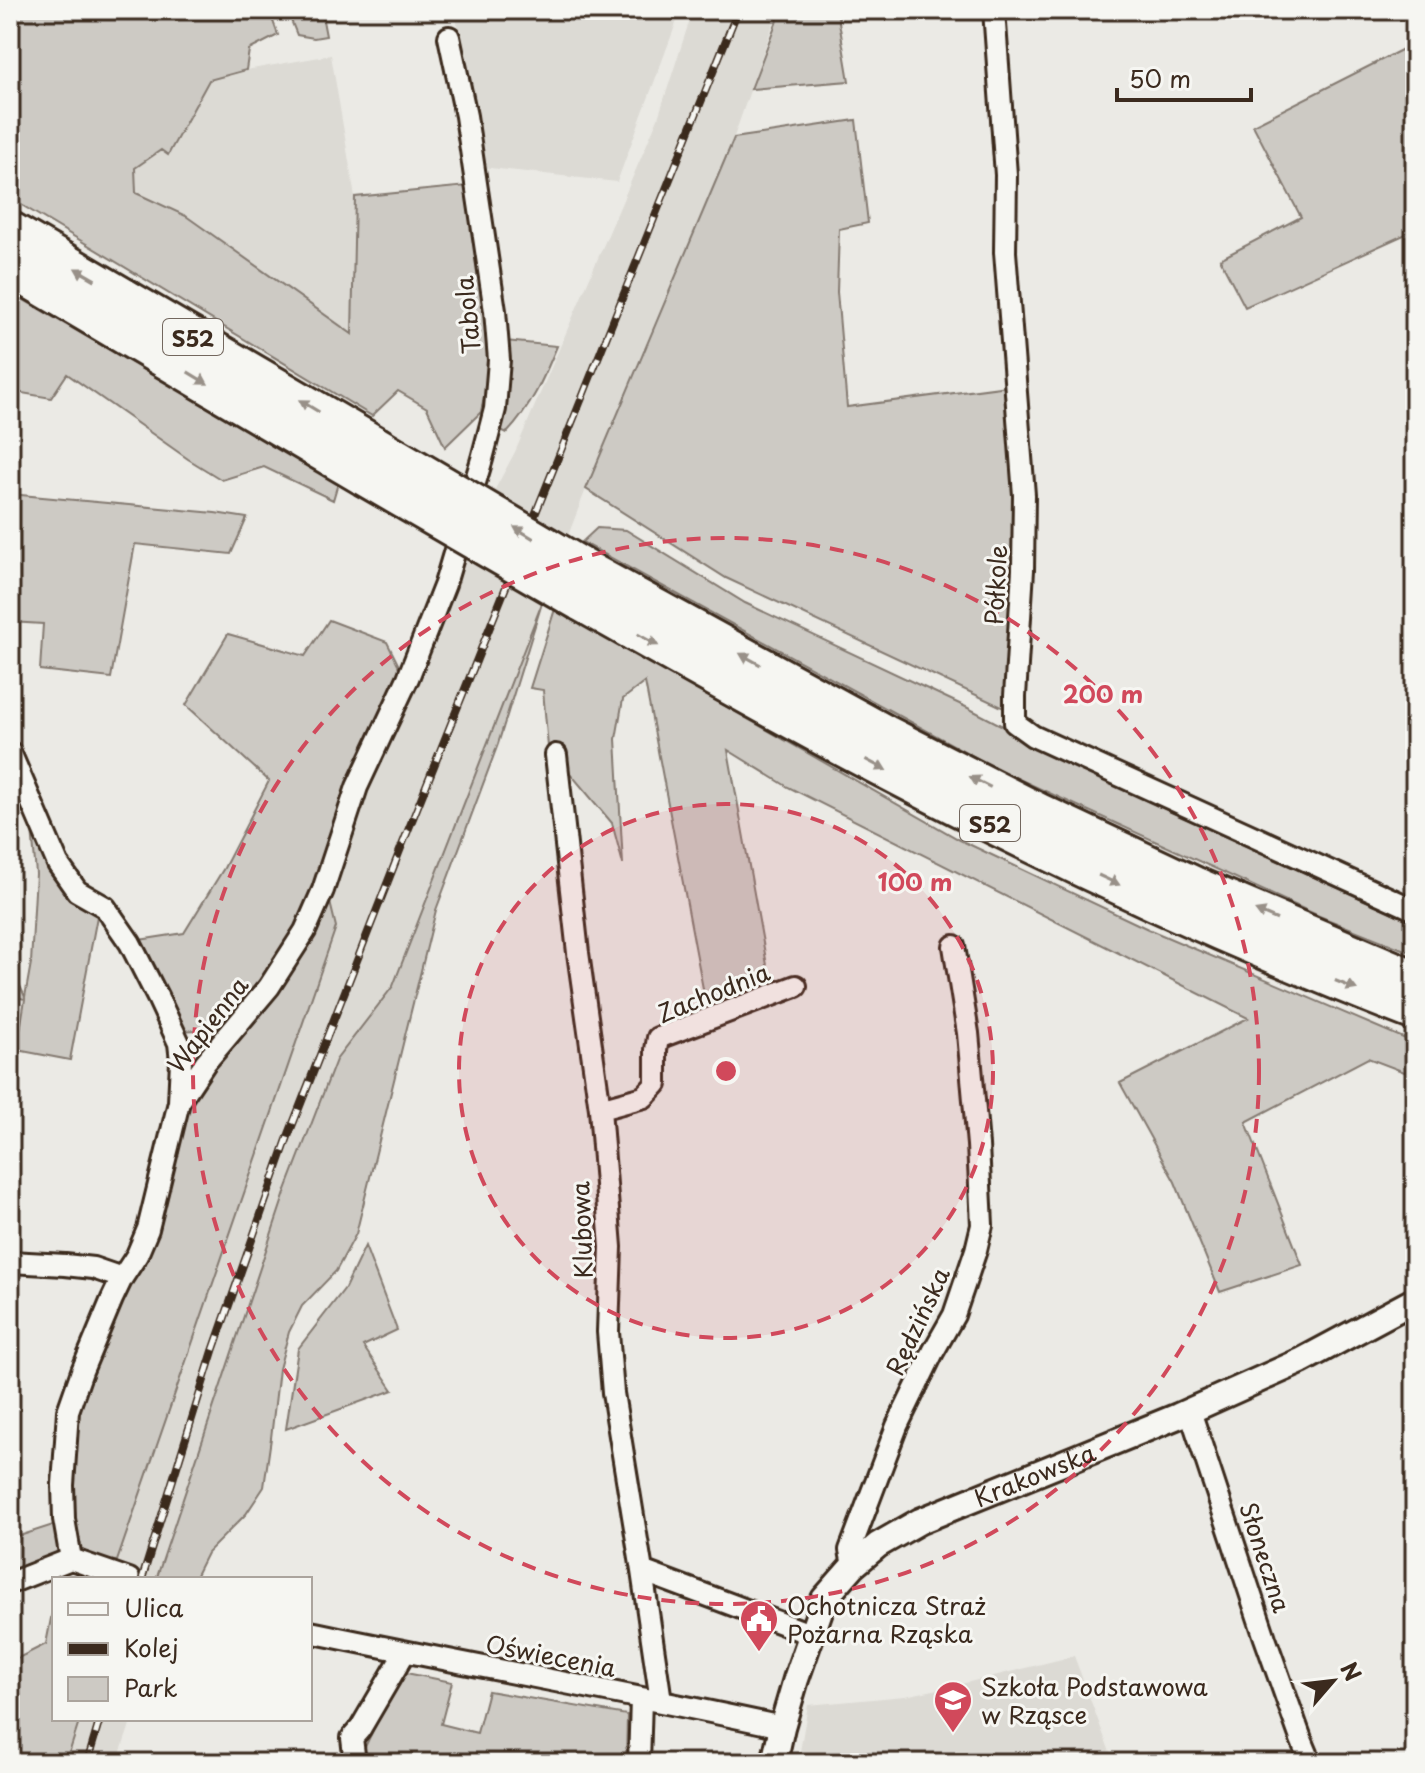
<svg xmlns="http://www.w3.org/2000/svg" width="1425" height="1773" font-family="'Playpen Sans',sans-serif">
	<style>
		.built { fill: #dcdad4 }
		.green { fill: #cdcac4; stroke: #847a71; stroke-width: 2 }
		.lines { fill: none; stroke-linecap: round; stroke-linejoin: round }
		.minor-casing { stroke: #3b2a1e; stroke-width: 26 }
		.tertiary-casing { stroke: #3b2a1e; stroke-width: 30 }
		.motorway-casing { stroke: #3b2a1e; stroke-width: 42 }
		.minor { stroke: #f6f6f2; stroke-width: 20 }
		.tertiary { stroke: #f6f6f2; stroke-width: 24 }
		.motorway { stroke: #f6f6f2; stroke-width: 36 }
		.rail-casing { stroke: #3b2a1e; stroke-width: 8 }
		.rail { stroke: #f6f6f2; stroke-width: 5; stroke-dasharray: 15; stroke-linecap: butt }
		.motorway-bridge-casing { stroke: #3b2a1e; stroke-width: 42; stroke-linecap: butt }
		.motorway-bridge { stroke: #f6f6f2; stroke-width: 36 }
		.oneway { fill: #989088 }
		.ring { fill: none; stroke: #d1495b; stroke-width: 4; stroke-dasharray: 14 10 }
		.labels { text-anchor: middle; dominant-baseline: central; stroke-width: 6; stroke-linejoin: round; paint-order: stroke }
		.shield { fill: #f6f6f2; stroke: #73675e; stroke-width: 2 }
		.shield-label { font-size: 22px; font-weight: bold; fill: #3b2a1e }
		.street-label { font-size: 24px; fill: #3b2a1e; stroke: #f6f6f2 }
		.poi-label { font-size: 24px; fill: #3b2a1e; stroke: #f6f6f2; text-anchor: start }
		.centre { fill: #d1495b; stroke: #f6f6f2; stroke-width: 4 }
		.ring-label { font-size: 24px; text-anchor: middle; font-weight: bold; fill: #d1495b; stroke: #f6f6f2; stroke-width: 6; stroke-linejoin: round; paint-order: stroke }
	</style>
	<rect width="100%" height="100%" fill="#ebeae5"/>
	<filter id="ink" filterUnits="userSpaceOnUse"><feTurbulence type="fractalNoise" baseFrequency=".0125" numOctaves="2"/><feDisplacementMap in="SourceGraphic" scale="16" xChannelSelector="R" yChannelSelector="G"/><feConvolveMatrix kernelMatrix="1 2 1 2 8 2 1 2 1" color-interpolation-filters="sRGB"/></filter>
	<g filter="url(#ink)">
		<path class="built" d="M455,10H681L617,182L481,167Z
			M693,10H778L728,154L661,308L586,489L542,603L498,744L436,910L356,1234L336,1271L302,1306L289,1332L279,1369L271,1438L264,1487L246,1514L207,1553L194,1579H74L80,1548L363,789L464,547L515,452L658,118Z
			M331,55L355,197L353,334L186,216L136,193L135,168L161,150L169,155L209,80L246,70Z
			M1074,1656L1114,1763H798L808,1705L905,1696L953,1686Z
			M54,1719H132L117,1763H29Z"/>
		<path class="green" d="M10,10H269L278,35L249,50L246,70L209,80L168,155L161,150L135,168L136,193L186,216L352,334L355,197L467,186L491,359L481,412L445,447L427,408L398,391L372,416L10,198Z
			M287,10H321L326,36L314,38L297,35Z
			M781,10H837L849,81L751,89Z
			M1415,43V248L1406,234L1245,307L1220,259L1301,217L1253,125Z
			M856,120L868,223L839,229L837,292L847,407L1008,386L1017,484L1006,709L726,578L586,489L734,138Z
			M10,292L338,483L333,500L264,467L222,480L188,459L67,374L51,398L10,391Z
			M505,341L557,346C544,377 531,408 507,433L499,429Z
			M10,494L215,513L247,518L231,554L135,544L111,678L40,670L43,624L10,622Z
			M597,528L626,530L745,603L968,708L1141,798L1415,923V954L1319,916L995,768L582,542Z
			M542,603L498,744L436,910L356,1234L336,1271L302,1306L289,1332L279,1369L271,1438L264,1487L246,1514L207,1553L194,1579H164L157,1577L286,1190L336,1060L393,986Z
			M555,609L960,840L1148,929L1415,1043V1076L1368,1058L1246,1122L1302,1265L1220,1292L1175,1182L1120,1083L1248,1018L788,787L728,750L771,987L707,1010L645,682L623,699L616,739L623,864L612,823L548,747L543,690L530,688Z
			M329,620L387,642L398,664L401,681L324,868L269,979L215,1041L197,1030L179,1031L139,940L184,933L224,868L269,781L186,705L228,634L305,656Z
			M31,818L98,911L70,1060L17,1050L25,999L10,996V964L25,997L31,963L36,874Z
			M328,894L336,927L117,1561L97,1560L80,1548L72,1525L69,1490L78,1407L107,1334L156,1237L182,1117L198,1087Z
			M365,1246L397,1330L363,1346L393,1390L286,1429L298,1349L345,1288Z
			M59,1523L63,1549L57,1558L10,1576V1539Z
			M54,1603V1719H80L66,1763H10V1662L46,1644Z
			M401,1672L452,1682L441,1724L477,1733L488,1691L627,1715L626,1763H365L364,1749Z"/>
		<g class="lines">
			<g class="minor-casing">
				<path id="minor" d="M994,10L1006,175L1005,252L1024,495L1023,570L1015,696V723L1033,736L1415,910
					M10,752L58,864L77,891L105,907L130,943L158,998L179,1043L181,1061L179,1102
					M556,755L578,953L600,1109L611,1247L608,1332L613,1393L642,1571L661,1701
					M600,1109L644,1097L656,1084V1050L658,1038L796,986
					M10,1262L65,1265L93,1268L122,1278
					M1190,1411L1265,1638L1301,1739L1311,1763
					M71,1559L64,1519L63,1485L68,1411L82,1371L112,1299L122,1278L137,1255L148,1229L179,1102L205,1063L269,987L305,931L323,890L357,787L408,678L445,584L482,459L495,409L499,360L495,311L466,116L449,37
					M71,1559L129,1579
					M853,1566L850,1550L897,1426L933,1352L954,1315L976,1250L982,1225L978,1145L968,1033L954,946
					M642,1571L810,1634
					M10,1583L71,1559
					M310,1632C467,1665 625,1693 782,1727
					M355,1763L352,1738L360,1729L405,1652
					M639,1763L641,1699"/>
			</g>
			<g class="tertiary-casing">
				<g id="tertiary">
					<path id="s1" d="M774,1763L782,1727L796,1679L824,1599L853,1566L878,1545L920,1521L1178,1416L1301,1361L1415,1300"/>
				</g>
			</g>
			<g class="motorway-casing">
				<path id="motorway" d="M10,230L376,445
					M10,268L364,477
					M591,572L886,734L1039,812L1194,885L1415,979
					M580,602C678,657 776,713 876,765C1051,857 1231,941 1415,1012"/>
			</g>
			<use href="#minor" class="minor"/>
			<use href="#tertiary" class="tertiary"/>
			<use href="#motorway" class="motorway"/>
			<g class="rail-casing">
				<path id="rail" d="M142,1579L213,1351L289,1134L401,848L738,10
					M87,1763L100,1719"/>
			</g>
			<use href="#rail" class="rail"/>
			<g class="motorway-bridge-casing">
				<path id="motorway-bridge" d="M376,445L591,572
					M364,477L580,602"/>
			</g>
			<use href="#motorway-bridge" class="motorway-bridge"/>
		</g>
		<defs><path id="oneway-solid" d="M-6-.8H1V-3.2L6.5 0L1 3.2V.8H-6Z" transform="scale(2)"/></defs>
		<g class="oneway">
			<use href="#oneway-solid" transform="translate(85 274) rotate(-150)"/>
			<use href="#oneway-solid" transform="translate(198 378) rotate(31)"/>
			<use href="#oneway-solid" transform="translate(309 406) rotate(-149)"/>
			<use href="#oneway-solid" transform="translate(524 533) rotate(-149)"/>
			<use href="#oneway-solid" transform="translate(648 640) rotate(29)"/>
			<use href="#oneway-solid" transform="translate(750 659) rotate(-151)"/>
			<use href="#oneway-solid" transform="translate(876 765) rotate(28)"/>
			<use href="#oneway-solid" transform="translate(980 782) rotate(-153)"/>
			<use href="#oneway-solid" transform="translate(1109 880) rotate(25)"/>
			<use href="#oneway-solid" transform="translate(1266 915) rotate(-157)"/>
			<use href="#oneway-solid" transform="translate(1346 985) rotate(22)"/>
		</g>
	</g>
	<circle cx="726" cy="1071" r="267" fill="#d1495b" fill-opacity=".12"/>
	<g class="ring">
		<circle cx="726" cy="1071" r="267"/>
		<circle cx="726" cy="1071" r="533"/>
	</g>
	<defs>
		<g id="civic-pin" transform="scale(2)"><path d="M0 17L-7.5 6A9.5 9.5 0 1 1 7.5 6Z" fill="#d1495b" stroke="#f6f6f2"/><path d="M-.6-6.5H3V-4.5H.6V-3L4-1V1h2V6H-6V1h2V-1L-.6-3ZM-1.2 2.5V6h2.4V2.5Z" fill="#fff"/></g>
		<g id="school-pin" transform="scale(2)"><path d="M0 17L-7.5 6A9.5 9.5 0 1 1 7.5 6Z" fill="#d1495b" stroke="#f6f6f2"/><path d="M0-5L7-2L0 1L-7-2ZM-4 1L0 2.5L4 1V4Q0 6-4 4Z" fill="#fff"/></g>
	</defs>
	<g fill-rule="evenodd">
		<use href="#civic-pin" x="759" y="1619"/>
		<use href="#school-pin" x="953" y="1700"/>
	</g>
	<g class="labels">
		<g class="shield">
			<rect x="163" y="319" width="60" height="36" rx="6"/>
			<rect x="960" y="805" width="60" height="36" rx="6"/>
		</g>
		<g class="shield-label">
			<text x="193" y="337">S52</text>
			<text x="990" y="823">S52</text>
		</g>
		<g class="street-label">
			<text transform="translate(467 315) rotate(-96)">Tabola</text>
			<text transform="translate(995 585) rotate(-87)">Półkole</text>
			<text transform="translate(713 992) rotate(-22)">Zachodnia</text>
			<text transform="translate(207 1024) rotate(-52)">Wapienna</text>
			<text transform="translate(581 1230) rotate(-92)">Klubowa</text>
			<text transform="translate(917 1321) rotate(-65)">Rędzińska</text>
			<text stroke="none"><textPath href="#s1" startOffset="420">Krakowska</textPath></text>
			<text transform="translate(1266 1557) rotate(72)">Słoneczna</text>
			<text transform="translate(551 1655) rotate(11)">Oświecenia</text>
		</g>
		<g class="poi-label">
			<text x="787" y="1605">Ochotnicza Straż<tspan x="787" dy="28">Pożarna Rząska</tspan></text>
			<text x="981" y="1686">Szkoła Podstawowa<tspan x="981" dy="28">w Rząsce</tspan></text>
		</g>
	</g>
	<circle cx="726" cy="1071" r="12" class="centre"/>
	<g class="ring-label">
		<text x="1103" y="703">200 m</text>
		<text x="915" y="891">100 m</text>
	</g>
	<rect width="1425" height="1773" fill="none" stroke="#f6f6f2" stroke-width="40"/>
	<rect x="20" y="20" width="1385" height="1733" fill="none" stroke="#3b2a1e" stroke-width="3" filter="url(#ink)"/>
	<rect x="52" y="1577" width="260" height="144" fill="#f6f6f2" stroke="#aba49d" stroke-width="2"/>
	<rect x="68" y="1603" width="40" height="12" fill="#f6f6f2" stroke="#aba49d" stroke-width="2"/>
	<text x="124" y="1617" font-size="24" fill="#3b2a1e">Ulica</text>
	<rect x="68" y="1643" width="40" height="12" fill="#3b2a1e" stroke="#aba49d" stroke-width="2"/>
	<text x="124" y="1657" font-size="24" fill="#3b2a1e">Kolej</text>
	<rect x="68" y="1677" width="40" height="24" fill="#cdcac4" stroke="#aba49d" stroke-width="2"/>
	<text x="124" y="1697" font-size="24" fill="#3b2a1e">Park</text>
	<g transform="translate(1333 1681) rotate(62)" stroke="#f6f6f2" stroke-width="6" paint-order="stroke">
	<path d="M0-6L14 30L0 20L-14 30Z" fill="#3b2a1e"/>
	<text y="-12" font-size="22" font-weight="bold" text-anchor="middle" fill="#3b2a1e">N</text>
	</g>
	<path d="M1117 88v12h134v-12" fill="none" stroke="#3b2a1e" stroke-width="4"/>
	<text x="1129" y="88" font-size="24" fill="#3b2a1e" stroke="#f6f6f2" stroke-width="6" paint-order="stroke">50 m</text>
</svg>
